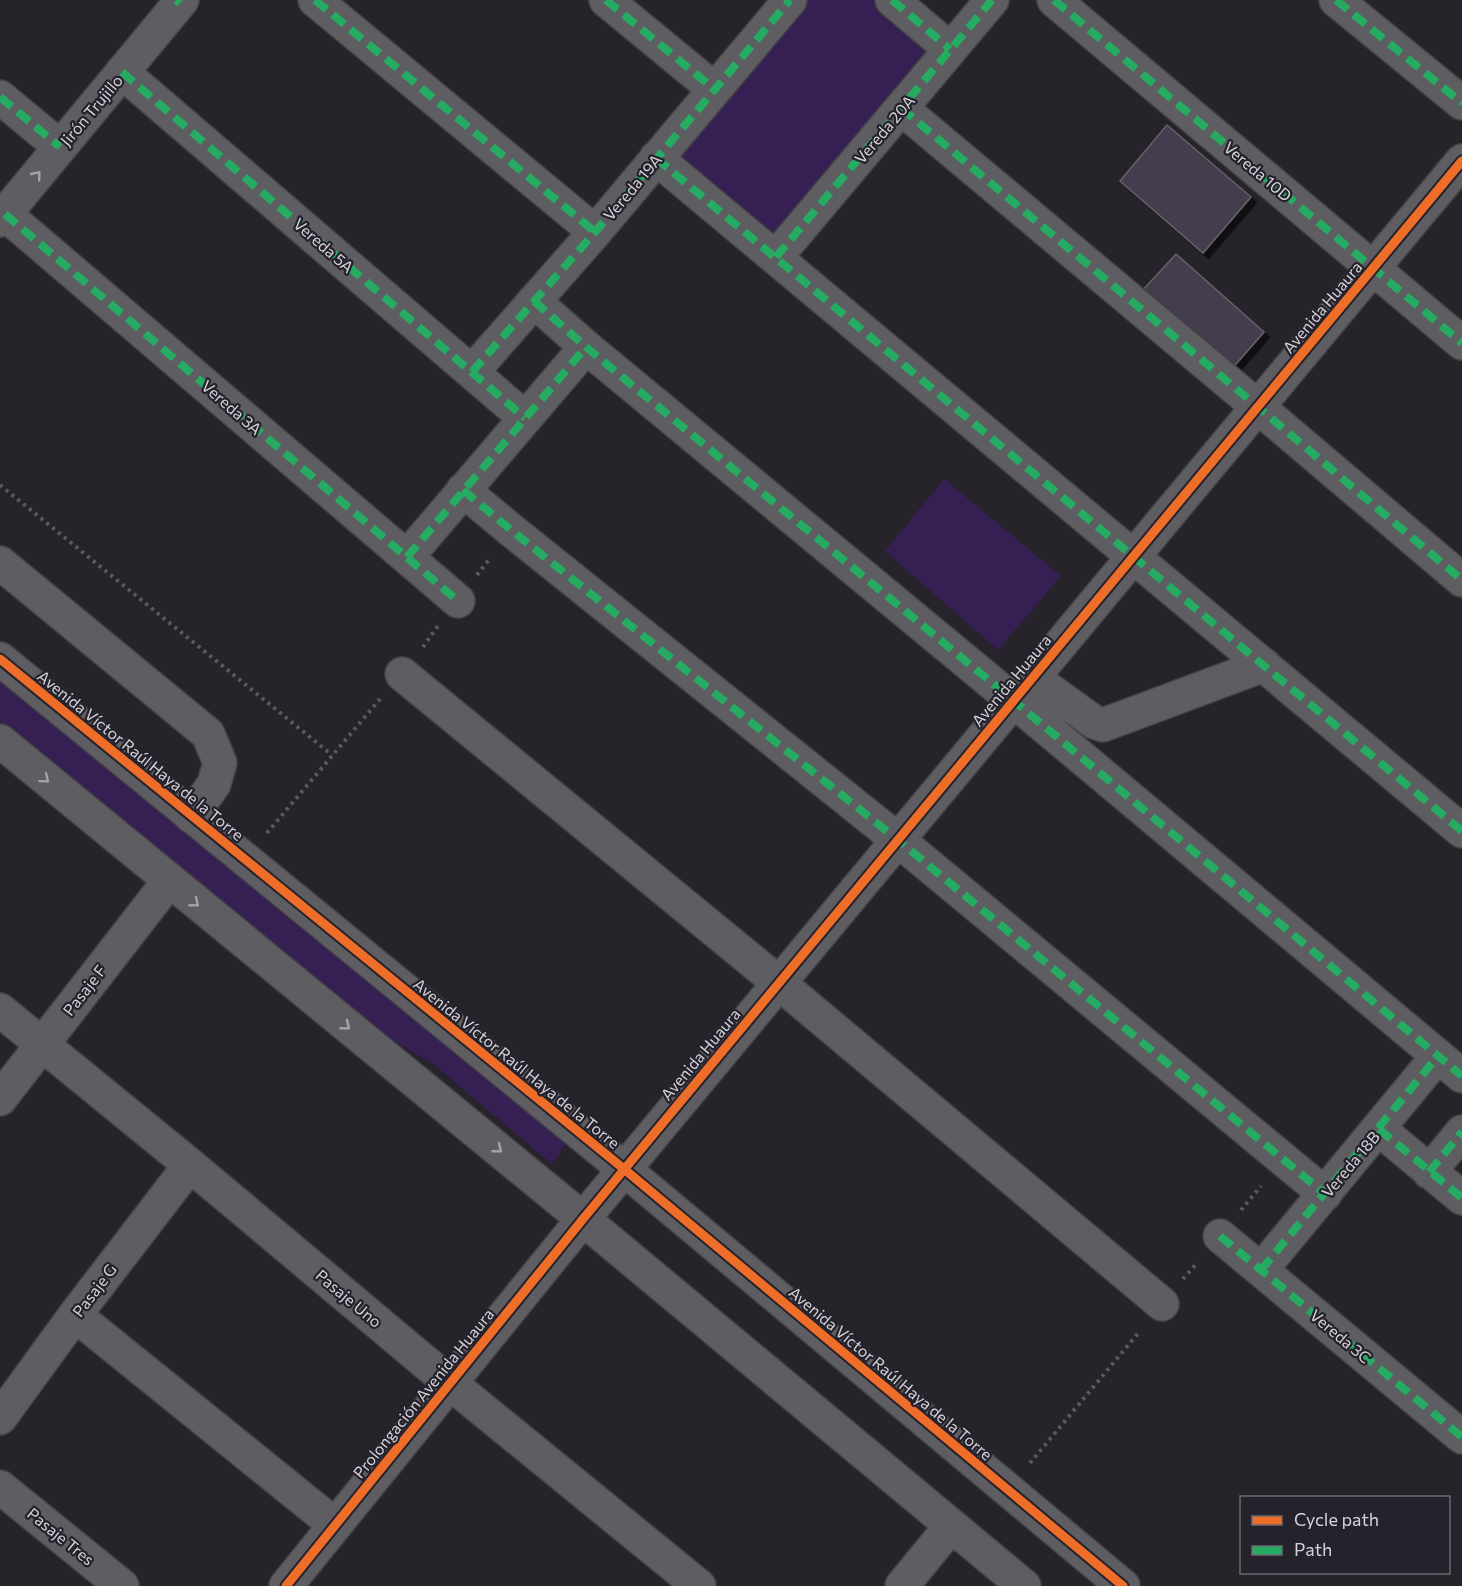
<svg xmlns="http://www.w3.org/2000/svg" width="1462" height="1586" font-family="Commissioner,sans-serif">
	<style>
		.green { fill: #361f53 }
		.building { fill: #443d4e; stroke: #646267; stroke-width: 1.5; filter: url(#shadow) }
		.lines { fill: none; stroke-linecap: round; stroke-linejoin: round }
		.minor-casing { stroke: #424146; stroke-width: 36 }
		.path { stroke: #5c5a5e; stroke-width: 4; stroke-dasharray: 3 4.5; stroke-linecap: butt }
		.minor { stroke: #5e5d61; stroke-width: 33 }
		.quiet { stroke: #26ab63; stroke-width: 8; stroke-dasharray: 15 8; stroke-linecap: butt }
		.cycleway-casing { stroke: #25222c; stroke-width: 13 }
		.cycleway { stroke: #ee6e29; stroke-width: 9 }
		.oneway { stroke: #a5a4aa }
		.labels { text-anchor: middle; dominant-baseline: central; stroke-width: 4.5; stroke-linejoin: round; paint-order: stroke }
		.street-label { font-size: 16px; fill: #d5d3da; stroke: #25222c }
	</style>
	<defs>
		<filter id="shadow"><feDropShadow dx="5.5" dy="5.5" stdDeviation="0" flood-color="#0009"/></filter>
	</defs>
	<rect width="100%" height="100%" fill="#26242a"/>
	<path class="green" d="M802,0H876L939,54L775,245L670,155Z
		M944,479L1061,576L998,650L885,551Z
		M0,678L566,1144L552,1164L434,1065L357,1018L0,722Z"/>
	<path class="building" d="M1167,125L1251,197L1203,253L1120,181Z
		M1176,254L1264,332L1230,371L1141,292Z"/>
	<g class="lines">
		<g class="minor-casing">
			<path id="minor" d="M315,0L595,232
				M606,0L714,89
				M892,0L950,49
				M1054,0L1462,343
				M1336,0L1462,103
				M122,72L525,418
				M0,97L60,147
				M901,108L1258,407L1462,580
				M656,158L1462,831
				M5,214L458,601
				M0,220L182,0
				M776,257L992,0
				M534,301L586,347L1014,701L1462,1076
				M472,372L595,232L790,0
				M463,490L511,530L898,840L1325,1194
				M407,557L586,347
				M0,563L208,734L220,763L214,784L191,816
				M0,659L624,1169L1123,1586
				M402,674L779,983L1162,1304
				M1033,678L1094,722L1103,725L1264,665
				M0,741L583,1219L1024,1586
				M0,1010L190,1165L450,1383L699,1586
				M0,1099L169,881
				M1379,1129L1462,1198
				M1429,1172L1462,1132
				M1220,1236L1462,1437
				M1261,1270L1437,1057
				M75,1315L335,1525
				M0,1418L75,1315L190,1165
				M0,1487L122,1586
				M286,1586L583,1219L1462,161
				M902,1586L951,1526"/>
		</g>
		<path class="path" d="M0,485L332,755
			M477,575L491,557
			M423,647L438,626
			M267,833L380,699
			M1241,1210L1261,1186
			M1183,1279L1198,1262
			M1030,1463L1140,1331"/>
		<use href="#minor" class="minor"/>
		<path class="quiet" d="M176,0L180,3
			M315,0L595,232
			M606,0L714,89
			M892,0L950,49
			M1054,0L1462,343
			M1336,0L1462,103
			M122,72L525,418
			M0,97L60,147
			M901,108L1258,407L1462,580
			M656,158L1462,831
			M5,214L458,601
			M776,257L992,0
			M534,301L586,347L1014,701L1462,1076
			M472,372L595,232L790,0
			M463,490L511,530L898,840L1325,1194
			M407,557L586,347
			M1379,1129L1462,1198
			M1429,1172L1462,1132
			M1220,1236L1462,1437
			M1261,1270L1437,1057"/>
		<g class="cycleway-casing">
			<path id="cycleway" d="M0,659L624,1169L1123,1586
				M286,1586L583,1219L1462,161"/>
		</g>
		<use href="#cycleway" class="cycleway"/>
	</g>
	<defs><path id="oneway-chevron" d="M-2-3.5L2.5 0L-2 3.5" fill="none" stroke-width="1.6" stroke-linecap="round" stroke-linejoin="round" transform="scale(1.5)"/></defs>
	<g class="oneway">
		<use href="#oneway-chevron" transform="translate(37 175) rotate(-51)"/>
		<use href="#oneway-chevron" transform="translate(45 779) rotate(40)"/>
		<use href="#oneway-chevron" transform="translate(195 903) rotate(39)"/>
		<use href="#oneway-chevron" transform="translate(346 1026) rotate(39)"/>
		<use href="#oneway-chevron" transform="translate(498 1149) rotate(39)"/>
	</g>
	<g class="labels">
		<g class="street-label">
			<text transform="translate(91 110) rotate(-50)">Jirón Trujillo</text>
			<text transform="translate(884 129) rotate(-50)">Vereda 20A</text>
			<text transform="translate(1258 171) rotate(40)">Vereda 10D</text>
			<text transform="translate(632 187) rotate(-50)">Vereda 19A</text>
			<text transform="translate(324 245) rotate(41)">Vereda 5A</text>
			<text transform="translate(1322 307) rotate(-50)">Avenida Huaura</text>
			<text transform="translate(232 407) rotate(41)">Vereda 3A</text>
			<text transform="translate(1011 680) rotate(-50)">Avenida Huaura</text>
			<text transform="translate(141 755) rotate(39)">Avenida Víctor Raúl Haya de la Torre</text>
			<text transform="translate(84 990) rotate(-52)">Pasaje F</text>
			<text transform="translate(700 1054) rotate(-50)">Avenida Huaura</text>
			<text transform="translate(517 1063) rotate(39)">Avenida Víctor Raúl Haya de la Torre</text>
			<text transform="translate(1350 1164) rotate(-50)">Vereda 18B</text>
			<text transform="translate(94 1290) rotate(-53)">Pasaje G</text>
			<text transform="translate(349 1298) rotate(40)">Pasaje Uno</text>
			<text transform="translate(1341 1336) rotate(40)">Vereda 3C</text>
			<text transform="translate(891 1373) rotate(40)">Avenida Víctor Raúl Haya de la Torre</text>
			<text transform="translate(423 1393) rotate(-51)">Prolongación Avenida Huaura</text>
			<text transform="translate(61 1536) rotate(39)">Pasaje Tres</text>
		</g>
	</g>
	<rect x="1240" y="1496" width="210" height="78" fill="#25222c" stroke="#6b6972" stroke-width="1.5"/>
	<rect x="1252" y="1516" width="30" height="9" fill="#ee6e29" stroke="#6b6972" stroke-width="1.5"/>
	<text x="1294" y="1526" font-size="18" fill="#d5d3da">Cycle path</text>
	<rect x="1252" y="1546" width="30" height="9" fill="#26ab63" stroke="#6b6972" stroke-width="1.5"/>
	<text x="1294" y="1556" font-size="18" fill="#d5d3da">Path</text>
</svg>
